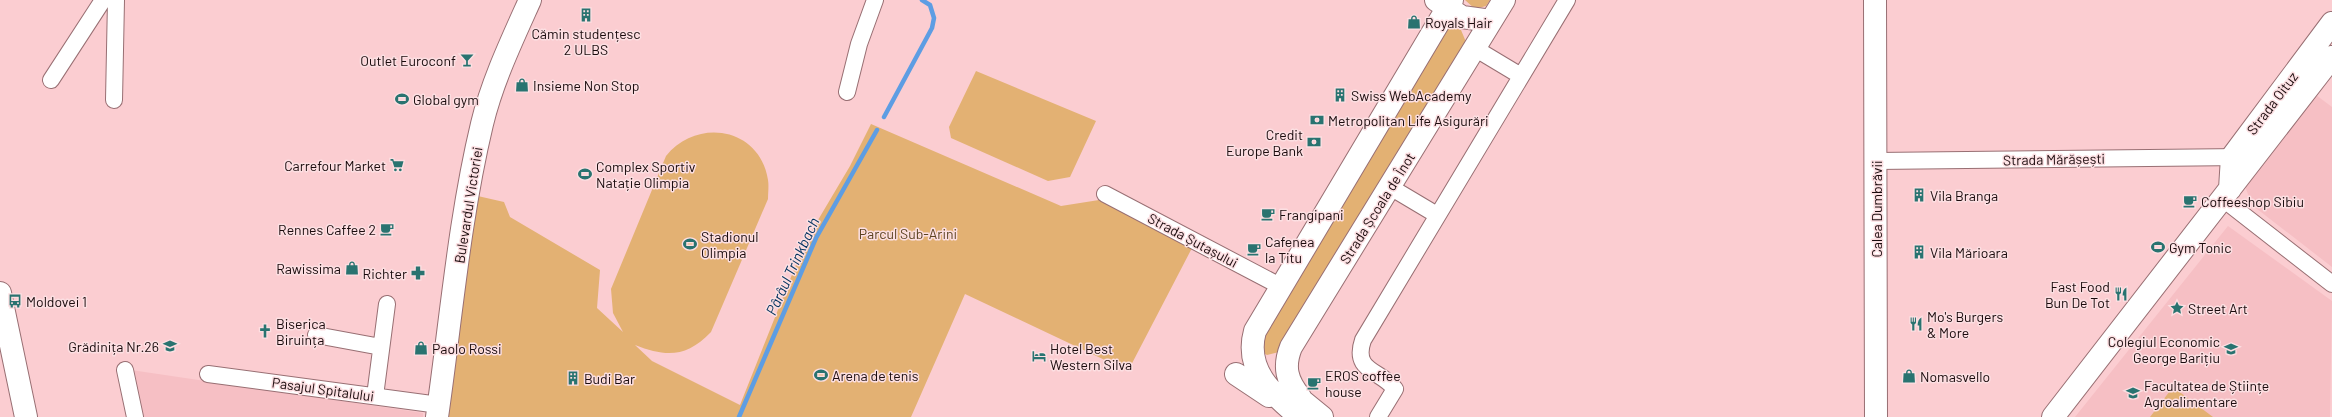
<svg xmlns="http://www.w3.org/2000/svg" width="2332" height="417" font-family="Barlow,sans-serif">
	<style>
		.built { fill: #f6bfc4 }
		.green { fill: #e3b173 }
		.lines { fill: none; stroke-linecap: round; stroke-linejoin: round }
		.stream { stroke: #5d9de3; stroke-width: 4.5 }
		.street-casing { stroke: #986f73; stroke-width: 18 }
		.secondary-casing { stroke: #986f73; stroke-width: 24 }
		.primary-casing { stroke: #986f73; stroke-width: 24 }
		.street { stroke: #fff; stroke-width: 16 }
		.secondary { stroke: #fff; stroke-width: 22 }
		.primary { stroke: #fff; stroke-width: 22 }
		.labels { text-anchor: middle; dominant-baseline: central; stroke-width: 3; stroke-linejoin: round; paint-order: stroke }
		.poi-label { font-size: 14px; fill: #1a0b0d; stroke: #fcdfe2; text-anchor: start }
		.street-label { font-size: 14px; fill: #1a0b0d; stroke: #fcdfe2 }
		.park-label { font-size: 14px; fill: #5c4220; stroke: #fcdfe2 }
		.water-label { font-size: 15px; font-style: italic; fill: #02325e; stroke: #fcdfe2 }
	</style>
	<rect width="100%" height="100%" fill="#fbcdd1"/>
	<path class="built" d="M2316,95L2332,107V267L2252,205L2246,189V183Z
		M2228,226L2332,301L2330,417H2075Z
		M131,370L423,413V417H143Z"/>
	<path class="green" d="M1465,0H1490L1486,6L1475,9Z
		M1449,26L1461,30L1466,42L1279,352L1267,355L1261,352L1257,346Z
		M976,71L1096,121L1070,177L1048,181L951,138L949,127Z
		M871,124L1061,206L1099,200L1192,248L1128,371L965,294L911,417H437L469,194L504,202L510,217L600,270L597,308L623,332L613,313L611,289L666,156C698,117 760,128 768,180C769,186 768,193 768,199L711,332C686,358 666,357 635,345L652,361L740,405L805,242L850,166Z
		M2173,387L2213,417H2150Z"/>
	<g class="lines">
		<path class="stream" d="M884,117L932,28L934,18L930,5L922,0
			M739,417L816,238L877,130"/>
		<g class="street-casing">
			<path id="street" d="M1476,49L1521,76
				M51,80L103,0
				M847,92L859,44L875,0
				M114,100L116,0
				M1876,161L2242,157
				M1390,187L1437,215
				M1105,194L1280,286
				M2223,199L2332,284
				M316,335L381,347
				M125,370L135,417
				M208,374L439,405
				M375,396L387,304
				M1378,417L1395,389C1381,370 1352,372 1363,340L1567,0"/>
		</g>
		<g class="secondary-casing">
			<path id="secondary" d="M1436,0L1462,17L1491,21
				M2230,189L2232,157L2332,23
				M0,293L26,417
				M1236,374L1269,396
				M1289,390L1322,417
				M1300,397C1287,381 1283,367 1291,347L1504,0
				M437,417C451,320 459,220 482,124C492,82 512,40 530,0
				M1300,417C1273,395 1244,370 1255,331L1452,0
				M2053,417L2332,57"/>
		</g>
		<g class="primary-casing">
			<path id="primary" d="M1875,0L1876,417"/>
		</g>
		<use href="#street" class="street"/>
		<use href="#secondary" class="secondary"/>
		<use href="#primary" class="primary"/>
	</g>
	<defs>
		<g id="building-bare" transform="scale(1.08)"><path d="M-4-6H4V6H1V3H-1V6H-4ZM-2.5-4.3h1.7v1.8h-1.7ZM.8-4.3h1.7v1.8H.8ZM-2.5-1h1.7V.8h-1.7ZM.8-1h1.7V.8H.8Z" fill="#297370" stroke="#fcdfe2" stroke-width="2.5" paint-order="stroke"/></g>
		<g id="shop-bare" transform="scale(1.08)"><path d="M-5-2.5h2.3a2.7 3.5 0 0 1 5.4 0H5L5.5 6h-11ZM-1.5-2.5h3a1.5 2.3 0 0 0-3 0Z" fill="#297370" stroke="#fcdfe2" stroke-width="2.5" paint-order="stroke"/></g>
		<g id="bar-bare" transform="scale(1.08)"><path d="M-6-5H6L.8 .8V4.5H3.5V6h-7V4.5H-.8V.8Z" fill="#297370" stroke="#fcdfe2" stroke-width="2.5" paint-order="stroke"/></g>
		<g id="stadium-bare" transform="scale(1.08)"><path d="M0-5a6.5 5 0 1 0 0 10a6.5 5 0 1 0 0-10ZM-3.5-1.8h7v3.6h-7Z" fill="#297370" stroke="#fcdfe2" stroke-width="2.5" paint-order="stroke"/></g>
		<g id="bank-bare" transform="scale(1.08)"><path d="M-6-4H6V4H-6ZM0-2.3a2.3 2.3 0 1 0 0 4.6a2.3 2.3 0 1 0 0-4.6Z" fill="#297370" stroke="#fcdfe2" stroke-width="2.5" paint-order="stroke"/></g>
		<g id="supermarket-bare" transform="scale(1.08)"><path d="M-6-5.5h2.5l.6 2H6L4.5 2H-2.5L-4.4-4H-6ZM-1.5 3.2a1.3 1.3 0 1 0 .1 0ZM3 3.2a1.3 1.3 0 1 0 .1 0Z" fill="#297370" stroke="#fcdfe2" stroke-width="2.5" paint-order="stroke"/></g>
		<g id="cafe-bare" transform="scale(1.08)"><path d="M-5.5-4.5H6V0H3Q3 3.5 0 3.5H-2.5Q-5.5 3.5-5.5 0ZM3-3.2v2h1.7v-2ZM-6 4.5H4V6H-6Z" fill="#297370" stroke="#fcdfe2" stroke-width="2.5" paint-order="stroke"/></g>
		<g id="pharmacy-bare" transform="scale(1.08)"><path d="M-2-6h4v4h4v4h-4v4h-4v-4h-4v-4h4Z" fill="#297370" stroke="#fcdfe2" stroke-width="2.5" paint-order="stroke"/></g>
		<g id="restaurant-bare" transform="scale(1.08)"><path d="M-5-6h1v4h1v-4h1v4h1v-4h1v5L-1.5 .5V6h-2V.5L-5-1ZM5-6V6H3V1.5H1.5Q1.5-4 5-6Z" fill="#297370" stroke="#fcdfe2" stroke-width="2.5" paint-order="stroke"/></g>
		<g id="bus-bare" transform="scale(1.08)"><path d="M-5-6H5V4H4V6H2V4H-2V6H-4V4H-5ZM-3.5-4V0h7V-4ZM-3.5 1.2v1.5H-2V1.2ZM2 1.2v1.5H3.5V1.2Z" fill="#297370" stroke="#fcdfe2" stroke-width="2.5" paint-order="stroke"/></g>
		<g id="sight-bare" transform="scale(1.08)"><path d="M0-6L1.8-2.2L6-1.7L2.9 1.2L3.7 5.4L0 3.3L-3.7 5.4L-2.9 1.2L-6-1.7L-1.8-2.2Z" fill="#297370" stroke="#fcdfe2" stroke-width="2.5" paint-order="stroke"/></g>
		<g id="church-bare" transform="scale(1.08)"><path d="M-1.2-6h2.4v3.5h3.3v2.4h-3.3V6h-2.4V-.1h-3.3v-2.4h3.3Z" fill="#297370" stroke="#fcdfe2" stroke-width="2.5" paint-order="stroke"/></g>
		<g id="school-bare" transform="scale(1.08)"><path d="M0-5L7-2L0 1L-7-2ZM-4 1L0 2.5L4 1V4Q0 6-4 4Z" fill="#297370" stroke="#fcdfe2" stroke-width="2.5" paint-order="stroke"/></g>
		<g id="hotel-bare" transform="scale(1.08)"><path d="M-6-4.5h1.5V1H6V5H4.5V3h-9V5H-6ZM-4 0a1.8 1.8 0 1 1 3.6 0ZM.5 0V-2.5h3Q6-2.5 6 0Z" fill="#297370" stroke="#fcdfe2" stroke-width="2.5" paint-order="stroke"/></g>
		<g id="university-bare" transform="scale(1.08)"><path d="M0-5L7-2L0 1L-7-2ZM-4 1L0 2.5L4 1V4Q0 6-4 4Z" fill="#297370" stroke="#fcdfe2" stroke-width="2.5" paint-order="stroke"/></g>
	</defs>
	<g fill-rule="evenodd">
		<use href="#building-bare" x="586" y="15"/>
		<use href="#shop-bare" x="1414" y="22"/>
		<use href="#bar-bare" x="467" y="60"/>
		<use href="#shop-bare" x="522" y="85"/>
		<use href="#building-bare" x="1340" y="95"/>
		<use href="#stadium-bare" x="402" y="99"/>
		<use href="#bank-bare" x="1317" y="120"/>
		<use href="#bank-bare" x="1314" y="142"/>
		<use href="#supermarket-bare" x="397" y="165"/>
		<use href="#stadium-bare" x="585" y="174"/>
		<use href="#building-bare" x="1919" y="195"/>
		<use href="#cafe-bare" x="2190" y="201"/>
		<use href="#cafe-bare" x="1268" y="214"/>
		<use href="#cafe-bare" x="387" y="229"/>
		<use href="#stadium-bare" x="690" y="244"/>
		<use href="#stadium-bare" x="2158" y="247"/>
		<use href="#cafe-bare" x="1254" y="249"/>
		<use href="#building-bare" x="1919" y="252"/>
		<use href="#shop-bare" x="352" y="268"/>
		<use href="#pharmacy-bare" x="418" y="273"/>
		<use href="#restaurant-bare" x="2121" y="294"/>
		<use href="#bus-bare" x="15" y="301"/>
		<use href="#sight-bare" x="2177" y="308"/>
		<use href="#restaurant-bare" x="1916" y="324"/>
		<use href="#church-bare" x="265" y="331"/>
		<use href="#school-bare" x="170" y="346"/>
		<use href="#shop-bare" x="421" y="348"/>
		<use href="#school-bare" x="2231" y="349"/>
		<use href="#hotel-bare" x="1039" y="356"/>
		<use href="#stadium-bare" x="821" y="375"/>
		<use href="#shop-bare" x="1909" y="376"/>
		<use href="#building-bare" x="573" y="378"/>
		<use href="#cafe-bare" x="1314" y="383"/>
		<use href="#university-bare" x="2133" y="393"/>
	</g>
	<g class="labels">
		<g class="poi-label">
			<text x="1425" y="22">Royals Hair</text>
			<text x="586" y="33" text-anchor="middle">Cămin studențesc<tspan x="586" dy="16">2 ULBS</tspan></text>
			<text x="456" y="60" text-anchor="end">Outlet Euroconf</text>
			<text x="533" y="85">Insieme Non Stop</text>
			<text x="1351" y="95">Swiss WebAcademy</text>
			<text x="413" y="99">Global gym</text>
			<text x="1328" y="120">Metropolitan Life Asigurări</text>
			<text x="1303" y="134" text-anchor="end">Credit<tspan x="1303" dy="16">Europe Bank</tspan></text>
			<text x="386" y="165" text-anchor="end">Carrefour Market</text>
			<text x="596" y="166">Complex Sportiv<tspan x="596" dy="16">Natație Olimpia</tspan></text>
			<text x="1930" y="195">Vila Branga</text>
			<text x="2201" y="201">Coffeeshop Sibiu</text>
			<text x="1279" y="214">Frangipani</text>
			<text x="376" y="229" text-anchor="end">Rennes Caffee 2</text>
			<text x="701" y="236">Stadionul<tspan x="701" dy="16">Olimpia</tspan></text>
			<text x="1265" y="241">Cafenea<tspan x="1265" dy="16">la Titu</tspan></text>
			<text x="2169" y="247">Gym Tonic</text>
			<text x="1930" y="252">Vila Mărioara</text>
			<text x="341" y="268" text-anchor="end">Rawissima</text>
			<text x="407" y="273" text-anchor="end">Richter</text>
			<text x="2110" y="286" text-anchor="end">Fast Food<tspan x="2110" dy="16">Bun De Tot</tspan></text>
			<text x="26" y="301">Moldovei 1</text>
			<text x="2188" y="308">Street Art</text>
			<text x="1927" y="316">Mo's Burgers<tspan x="1927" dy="16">&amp; More</tspan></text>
			<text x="276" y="323">Biserica<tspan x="276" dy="16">Biruința</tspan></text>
			<text x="2220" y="341" text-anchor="end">Colegiul Economic<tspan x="2220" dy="16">George Barițiu</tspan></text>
			<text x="159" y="346" text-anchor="end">Grădinița Nr.26</text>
			<text x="432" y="348">Paolo Rossi</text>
			<text x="1050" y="348">Hotel Best<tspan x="1050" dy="16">Western Silva</tspan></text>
			<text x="832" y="375">Arena de tenis</text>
			<text x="1325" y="375">EROS coffee<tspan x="1325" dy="16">house</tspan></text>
			<text x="1920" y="376">Nomasvello</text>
			<text x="584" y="378">Budi Bar</text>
			<text x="2144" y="385">Facultatea de Științe<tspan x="2144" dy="16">Agroalimentare</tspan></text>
		</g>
		<g class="street-label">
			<text transform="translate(2272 103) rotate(-53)">Strada Oituz</text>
			<text transform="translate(2054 159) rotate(-1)">Strada Mărășești</text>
			<text transform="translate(468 205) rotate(-81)">Bulevardul Victoriei</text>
			<text transform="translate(1377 208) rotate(-58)">Strada Școala de Înot</text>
			<text transform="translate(1876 209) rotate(-90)">Calea Dumbrăvii</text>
			<text transform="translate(1193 240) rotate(28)">Strada Șutașului</text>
			<text transform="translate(323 389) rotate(8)">Pasajul Spitalului</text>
		</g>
		<g class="park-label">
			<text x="908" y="233">Parcul Sub-Arini</text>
		</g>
		<g class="water-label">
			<text transform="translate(792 266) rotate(-65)">Pârâul Trinkbach</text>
		</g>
	</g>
</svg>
